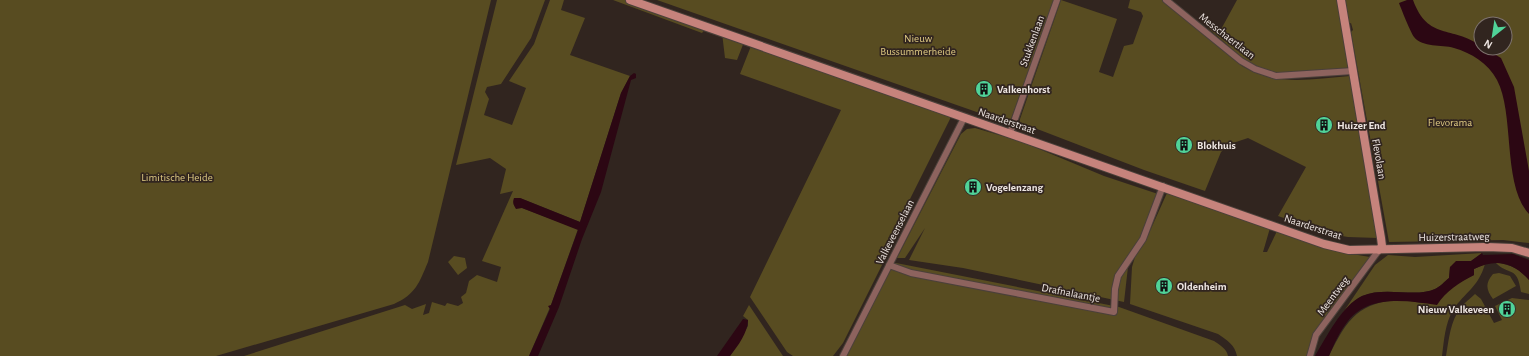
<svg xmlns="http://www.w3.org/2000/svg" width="1529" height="356" font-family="'Alegreya Sans',sans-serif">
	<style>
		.green { fill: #584c21; fill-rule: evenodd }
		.water { fill: #2c0713 }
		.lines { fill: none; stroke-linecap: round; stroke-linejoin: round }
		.street-casing { stroke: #4b403a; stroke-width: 8 }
		.secondary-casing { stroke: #4b403a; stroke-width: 10 }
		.street { stroke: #8d635e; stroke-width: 6 }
		.secondary { stroke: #c6837c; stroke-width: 8 }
		.labels { text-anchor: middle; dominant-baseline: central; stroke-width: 3.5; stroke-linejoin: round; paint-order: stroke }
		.street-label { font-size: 11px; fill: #eee6e2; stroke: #31251f }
		.park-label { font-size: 11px; fill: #dfca83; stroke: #31251f }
		.poi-label { font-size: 11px; font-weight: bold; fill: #eee6e2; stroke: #31251f; text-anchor: start }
	</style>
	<rect width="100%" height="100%" fill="#31251f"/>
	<path class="green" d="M0,0H491L428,262C419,283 416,294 394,304L216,356H0Z
		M497,0H545L531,38L501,84L487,87L485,92L489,99L484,115L512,125L526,88L509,81L534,44L550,0H564L561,10L585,18L570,55L630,76L621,93L580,222L520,198L514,205L578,229L551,305L529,356H244L405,305L412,309L426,304L423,315L429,313L432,302L445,306L447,303L458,306L463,303L461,297L466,293L469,281L477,275L497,282L501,267L482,261L513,191L500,194L506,169L490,158L456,165Z
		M613,0H631L706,28L702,33Z
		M657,0H1054L1011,119L1008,123Z
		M1061,0L1117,19L1099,72L1113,77L1124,46L1133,44L1143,16L1141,12L1128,8L1130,0H1162L1242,66C1277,87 1311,79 1350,76L1378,238L1348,237L1330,234L1278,216L1306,167L1248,138L1230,144L1221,152L1205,191L1144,170L1019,122Z
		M1237,0H1337L1348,68L1281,73L1269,71L1247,62L1208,28L1209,26L1219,33Z
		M1345,0H1529V243L1503,240L1389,242L1351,32L1353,30L1351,23L1349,24ZM1481,24H1505V48H1481Z
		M722,33L744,42L737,60L725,58Z
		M751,46L951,117L903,213L906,221L895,239L843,343L833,356H793L787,352L750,297L841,110L740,74Z
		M975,128L1020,141L1104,176L1158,194L1142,236L1129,258L1124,302L963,268L909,260L925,228L905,258H897L961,134L967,129Z
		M1167,193L1270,228L1263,252H1267L1277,231L1340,252L1370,257L1327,318L1306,356H1237C1235,345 1227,340 1218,334L1130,304L1132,267L1135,257L1145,242Z
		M1482,253L1471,261L1450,267L1449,278C1445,281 1440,287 1435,289C1416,298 1385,286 1362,296C1352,301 1345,312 1338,320L1375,265L1388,255L1415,257Z
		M454,256L465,258L467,268L458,275L448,262Z
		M891,262L1119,307L1214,341C1220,345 1227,349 1228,356H843Z
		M1495,262C1511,266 1517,266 1529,280V294L1521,292C1517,264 1509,277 1495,262Z
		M1485,264C1478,288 1465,292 1453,310C1445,324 1444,340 1442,356H1329C1347,319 1359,301 1403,300C1411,300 1420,304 1427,303C1438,301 1442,295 1450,289C1457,283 1466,279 1474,275V269Z
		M1499,273L1510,276L1516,286L1493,299C1486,290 1485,283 1493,274Z
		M1475,294L1481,299L1494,323L1502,320L1495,306L1512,298L1529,300V356H1446C1449,339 1450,322 1461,307C1465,302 1471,298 1475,294Z
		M749,305L783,356H730L748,326V320L743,316Z"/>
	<path class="water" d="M1407,0H1413C1428,41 1452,25 1481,46V48H1484L1501,58L1514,87L1529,171V214C1502,185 1515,114 1497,80C1488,63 1471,53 1454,48C1441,44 1423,48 1414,37C1410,31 1402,11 1399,3Z
		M634,73L636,74V78L631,80L601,192L582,239L559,307L538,356H529L550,309L548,306L551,305L578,230L522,208L516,209C514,205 512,204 514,198H520L580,222L621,93L630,76Z
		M1482,253L1483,255L1513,254L1527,259L1529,260V280C1513,262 1496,258 1474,269V275C1459,283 1446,291 1437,305C1407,301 1370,294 1348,321C1340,331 1334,344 1329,356H1315C1326,338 1342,305 1362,296C1385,286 1416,298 1435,289C1440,287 1445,281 1449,278L1450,267L1456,261H1471Z
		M743,319L748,320C748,332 738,346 730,356H717Z"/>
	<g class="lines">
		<g class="street-casing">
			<path id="street" d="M1166,0L1241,61L1255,69L1276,76L1353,71
				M1010,133L1057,0
				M889,265L911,273L1114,312L1115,289L1118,276L1143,239L1163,186
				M843,356L964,118
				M1310,356L1316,335L1379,250"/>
		</g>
		<g class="secondary-casing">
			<path id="secondary" d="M630,0L1324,244L1349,250L1487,247L1512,248L1529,253
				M1341,0L1381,238L1382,246L1379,250"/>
		</g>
		<use href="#street" class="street"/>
		<use href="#secondary" class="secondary"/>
	</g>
	<defs>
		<g id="building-disc" transform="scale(0.9)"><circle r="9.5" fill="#50d398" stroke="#31251f"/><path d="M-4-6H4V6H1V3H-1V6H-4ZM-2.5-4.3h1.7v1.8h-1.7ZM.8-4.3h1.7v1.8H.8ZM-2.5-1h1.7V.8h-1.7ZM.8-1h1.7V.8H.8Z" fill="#111"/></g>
	</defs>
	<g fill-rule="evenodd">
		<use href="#building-disc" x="984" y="89"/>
		<use href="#building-disc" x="1324" y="125"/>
		<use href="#building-disc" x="1184" y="145"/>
		<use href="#building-disc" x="973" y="187"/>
		<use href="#building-disc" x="1164" y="286"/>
		<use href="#building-disc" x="1507" y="309"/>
	</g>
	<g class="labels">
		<g class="street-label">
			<text transform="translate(1227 36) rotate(38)">Messchaertlaan</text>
			<text transform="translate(1032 41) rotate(-70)">Stukkenlaan</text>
			<text transform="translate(1007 121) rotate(19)">Naarderstraat</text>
			<text transform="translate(1379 159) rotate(80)">Flevolaan</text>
			<text transform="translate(1313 227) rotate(18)">Naarderstraat</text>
			<text transform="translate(895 232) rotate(-63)">Valkeveenselaan</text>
			<text transform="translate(1454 237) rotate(-1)">Huizerstraatweg</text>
			<text transform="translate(1071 293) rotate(11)">Drafnalaantje</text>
			<text transform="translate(1333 296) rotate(-53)">Meentweg</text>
		</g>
		<g class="park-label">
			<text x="918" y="38">Nieuw<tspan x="918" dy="13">Bussummerheide</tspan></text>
			<text x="1450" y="122">Flevorama</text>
			<text x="177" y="177">Limitische Heide</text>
		</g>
		<g class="poi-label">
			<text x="997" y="89">Valkenhorst</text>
			<text x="1337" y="125">Huizer End</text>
			<text x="1197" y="145">Blokhuis</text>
			<text x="986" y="187">Vogelenzang</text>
			<text x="1177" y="286">Oldenheim</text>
			<text x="1494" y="309" text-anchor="end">Nieuw Valkeveen</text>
		</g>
	</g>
	<g transform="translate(1493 36) rotate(210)"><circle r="19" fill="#31251f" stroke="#7d726d"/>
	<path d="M0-3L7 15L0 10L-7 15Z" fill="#50d398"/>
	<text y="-6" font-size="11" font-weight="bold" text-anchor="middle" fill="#eee6e2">N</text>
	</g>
</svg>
